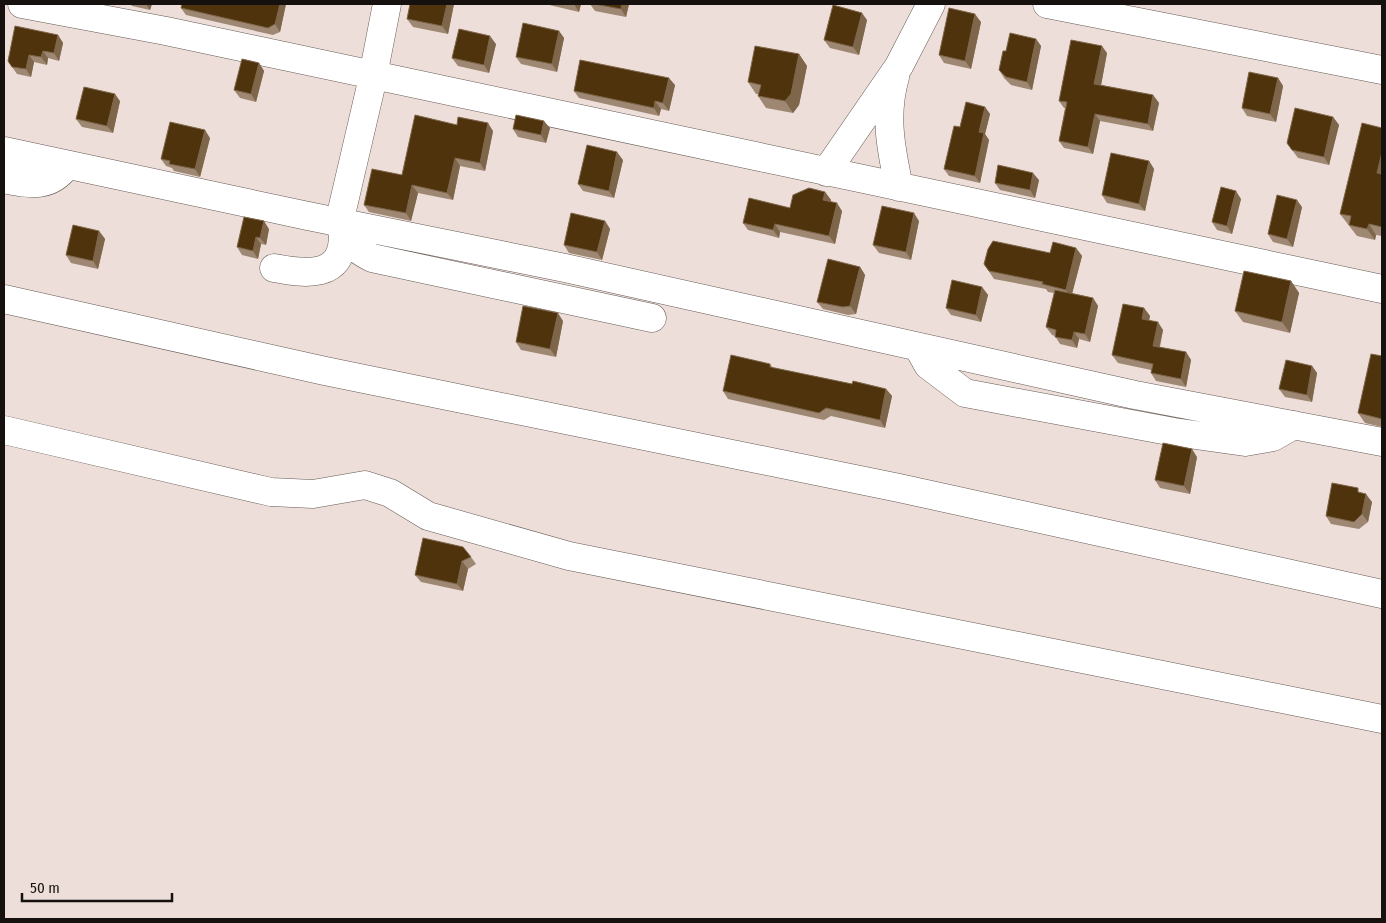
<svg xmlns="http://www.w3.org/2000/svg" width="1386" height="923" font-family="'Fira Sans Condensed',sans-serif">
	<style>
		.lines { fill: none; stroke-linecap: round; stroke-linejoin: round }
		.minor-casing { stroke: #665a55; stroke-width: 29 }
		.minor { stroke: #fff; stroke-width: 28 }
		.wall { fill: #9e8873 }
		.shaded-wall { fill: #7e664a }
		.building { fill: #4f330d; stroke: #7e664a }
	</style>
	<rect width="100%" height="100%" fill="#edded9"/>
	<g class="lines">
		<g class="minor-casing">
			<path id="minor" d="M22,4L166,31L1382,289
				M387,4L371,86L339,223C345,241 355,249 372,258L652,318
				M1047,4L1382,70
				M895,77C884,115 891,149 899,187
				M4,151L308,216L565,268L1135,395L1382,442
				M826,172L899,66L931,4
				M4,179C29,184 50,189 67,165
				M274,268C306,274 343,279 343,235
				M4,299L325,371L899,488L1382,594
				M918,347L928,365L965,393L1174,432L1245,442L1273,437L1294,425
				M4,430L271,492L313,494L365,485L390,493L428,516L569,556L1382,719"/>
		</g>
		<use href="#minor" class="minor"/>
	</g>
	<path class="wall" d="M130,4H152L150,10L132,6Z
		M182,4H286L280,32L273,35L186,15L181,8Z
		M454,4L448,34L413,27L407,19Z
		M545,4H581L579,12Z
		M590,4H629L626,17L595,11Z
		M867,20L859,55L830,48L824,40Z
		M981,22L971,69L944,63L939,55Z
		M559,31L564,38L557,72L521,64L516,57Z
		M58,35L63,43L59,61L48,58L47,65L34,62L31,77L17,74L8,61Z
		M1036,39L1041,46L1032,90L1011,85L1004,78L999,70Z
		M496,44L489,73L458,66L452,58Z
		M1107,53L1101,85L1153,95L1159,103L1153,131L1100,121L1093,154L1064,148L1059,141L1065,108H1064L1059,101Z
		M799,54L807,66L799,105L793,113L766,108L758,96L759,94H756L748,82Z
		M259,63L264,71L256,102L240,98L234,90Z
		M1278,78L1283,86L1276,122L1247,116L1242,108Z
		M675,85L669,111L661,109L659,116L579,98L574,91Z
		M120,101L113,133L82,127L76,119Z
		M985,107L990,114L985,134L989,140L980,183L949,176L944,169Z
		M1333,117L1339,125L1329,165L1298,158L1287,143Z
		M457,125L493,131L485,171L460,166L453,200L418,193L411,221L369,212L364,205L402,175Z
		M550,128L546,143L518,137L513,129Z
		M1382,128V236L1376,235L1375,240L1357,236L1340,214Z
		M210,138L200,177L174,171L172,168L166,166L161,159Z
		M623,160L614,198L583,191L578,184Z
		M1149,161L1154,169L1145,211L1107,203L1102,195Z
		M1039,180L1035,198L1000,190L995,183Z
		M825,192L831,200L830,202L842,211L835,244L780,232L779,238L748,230L743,223L790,208Z
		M1241,199L1232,234L1217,230L1212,222Z
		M1302,207L1293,247L1273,242L1268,234Z
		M605,221L610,229L602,260L569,253L564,245Z
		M919,221L911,260L879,253L873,245Z
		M269,229L266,245L261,244L258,259L242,255L237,247Z
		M99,231L105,239L98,269L71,263L66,255Z
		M1076,248L1082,256L1072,293L1093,298L1098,306L1090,342L1079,339L1077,348L1060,344L1055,336L1052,335L1046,327L1054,293L1048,292L1046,289L994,279L984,264Z
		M860,267L865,275L856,314L848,315L823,309L817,302Z
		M1291,281L1299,293L1290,333L1243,322L1235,311Z
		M982,287L988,295L981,322L951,315L946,308Z
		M1144,308L1150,316L1149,320L1163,330L1160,347L1186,352L1191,360L1186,387L1156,381L1151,373V370L1118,363L1112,355Z
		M563,321L556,357L521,350L516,342Z
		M1382,356V427L1365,423L1358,413Z
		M770,364L773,368L852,384L886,389L892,396L885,428L831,416L824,420L728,399L723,391Z
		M1312,366L1317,373L1312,402L1285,397L1279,389Z
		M1197,457L1190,494L1160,488L1155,480Z
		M1361,493L1372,502L1368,522L1359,529L1331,524L1326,516Z
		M471,557L476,564L468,569L463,591L421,582L415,575Z"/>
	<path class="shaded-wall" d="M146,4H152L150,10Z
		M280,4H286L280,32L275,24Z
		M447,4H454L448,34L442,26Z
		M574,4H581L579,12Z
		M622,4H629L626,17L621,9Z
		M862,13L867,20L859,55L853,47Z
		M975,14L981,22L971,69L965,61Z
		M559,31L564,38L557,72L552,64Z
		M58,35L63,43L59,61L54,53Z
		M490,36L496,44L489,73L484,65Z
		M1036,39L1041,46L1032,90L1027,82Z
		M1102,46L1107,53L1100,91L1094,84Z
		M43,51L48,58L47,65L41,57Z
		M799,54L807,66L799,105L793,113L785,101Z
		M29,55L34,62L31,77L26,69Z
		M259,63L264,71L256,102L251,94Z
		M669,78L675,85L669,111L663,103Z
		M1278,78L1283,86L1276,122L1270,114Z
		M115,94L120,101L113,133L107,126Z
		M1153,95L1159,103L1153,131L1148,124Z
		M655,101L661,109L659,116L654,108Z
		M985,107L990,114L985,134L989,140L980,183L975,176L979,132Z
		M1095,114L1100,121L1093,154L1088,147Z
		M1333,117L1339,125L1329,165L1324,157Z
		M544,121L550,128L546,143L541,135Z
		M488,123L493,131L485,171L480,163Z
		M205,130L210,138L200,177L195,169Z
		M617,152L623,160L614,198L609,191Z
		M1382,152V180L1377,173Z
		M455,158L460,166L453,200L447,193Z
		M1149,161L1154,169L1145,211L1139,204Z
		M1033,173L1039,180L1035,198L1030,190Z
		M412,185L418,193L411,221L406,213Z
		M1236,191L1241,199L1232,234L1227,226Z
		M825,192L831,200L829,208L823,200Z
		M1297,200L1302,207L1293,247L1287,239Z
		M837,203L842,211L835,244L829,236Z
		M914,213L919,221L911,260L906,252Z
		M264,221L269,229L266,245L260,238Z
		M605,221L610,229L602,260L597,252Z
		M775,224L780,232L779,238L773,230Z
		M1369,224L1376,235L1375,240L1367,229Z
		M99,231L105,239L98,269L93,261Z
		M256,237L261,244L258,259L253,251Z
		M1076,248L1082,256L1071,298L1066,290Z
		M860,267L865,275L856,314L850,306Z
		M1291,281L1299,293L1290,333L1282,322Z
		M982,287L988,295L981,322L976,315Z
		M1093,298L1098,306L1090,342L1085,334Z
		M1144,308L1150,316L1148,326L1142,319Z
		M558,313L563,321L556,357L550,349Z
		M1158,322L1163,330L1158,353L1153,346Z
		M1074,332L1079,339L1077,348L1072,340Z
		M1186,352L1191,360L1186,387L1181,379Z
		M1312,366L1317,373L1312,402L1307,395Z
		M886,389L892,396L885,428L880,420Z
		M1192,449L1197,457L1190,494L1184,486Z
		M1366,494L1372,502L1368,522L1362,514Z
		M462,561L468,569L463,591L457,584Z"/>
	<path class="building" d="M182,4H280L275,24L268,28L181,8Z
		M410,4H447L442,26L407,19Z
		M594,4H622L621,9Z
		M833,5L862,13L853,47L824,40Z
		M949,8L975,14L965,61L939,55Z
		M523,23L559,31L552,64L516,57Z
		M15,26L58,35L54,53L43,51L41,57L29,55L26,69L12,67L8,61Z
		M459,29L490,36L484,65L452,58Z
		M1010,33L1036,39L1027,82L1006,77L999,70L1003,51H1006Z
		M1071,40L1102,46L1094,84L1153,95L1148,124L1095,114L1088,147L1059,141L1067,102L1059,101Z
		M755,46L799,54L791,94L785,101L758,96L761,85L748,82Z
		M242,59L259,63L251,94L234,90Z
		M580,60L669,78L663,103L655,101L654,108L574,91Z
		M1249,72L1278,78L1270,114L1242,108Z
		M84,87L115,94L107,126L76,119Z
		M966,102L985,107L979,132L984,133L975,176L944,169L954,126L960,127Z
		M1295,108L1333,117L1324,157L1292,150L1287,143Z
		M415,115L457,125L458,117L488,123L480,163L455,158L447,193L412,185L406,213L364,205L372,169L402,175Z
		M516,115L544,121L541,135L513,129Z
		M170,122L205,130L195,169L169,164L170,161L161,159Z
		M1362,123L1382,128V152L1377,173L1382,174V227L1369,224L1367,229L1349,225L1351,216L1340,214Z
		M587,145L617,152L609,191L578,184Z
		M1111,153L1149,161L1139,204L1102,195Z
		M998,165L1033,173L1030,190L995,183Z
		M1221,187L1236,191L1227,226L1212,222Z
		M809,188L825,192L823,200L837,203L829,236L775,224L773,230L743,223L749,198L790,208L793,195Z
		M1277,195L1297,200L1287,239L1268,234Z
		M882,206L914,213L906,252L873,245Z
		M571,213L605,221L597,252L564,245Z
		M244,217L264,221L260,238L256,237L253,251L237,247Z
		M73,225L99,231L93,261L66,255Z
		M993,241L1050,253L1053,242L1076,248L1066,290L1042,284L1043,282L989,271L984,264L988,249Z
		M828,259L860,267L850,306L843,307L817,302Z
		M1244,271L1291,281L1282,322L1235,311Z
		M952,280L982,287L976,315L946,308Z
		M1055,290L1093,298L1085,334L1074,332L1072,340L1055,337L1056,330L1046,327Z
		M1123,304L1144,308L1142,319L1158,322L1153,346L1186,352L1181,379L1151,373L1153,364L1112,355Z
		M523,306L558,313L550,349L516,342Z
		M1371,354L1382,356V419L1358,413Z
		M731,355L770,364V367L852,384L853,381L886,389L880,420L826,408L819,413L723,391Z
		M1286,360L1312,366L1307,395L1279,389Z
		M1163,443L1192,449L1184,486L1155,480Z
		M1332,483L1358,488V492L1366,494L1362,514L1354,522L1326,516Z
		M423,538L463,547L471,557L462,561L457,584L415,575Z"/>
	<rect width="1386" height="923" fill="none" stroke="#16110f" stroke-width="10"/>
	<path d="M22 893v8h150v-8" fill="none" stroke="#16110f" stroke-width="2.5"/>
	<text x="30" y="893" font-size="15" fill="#16110f" stroke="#edded9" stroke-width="4" paint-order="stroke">50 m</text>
</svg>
